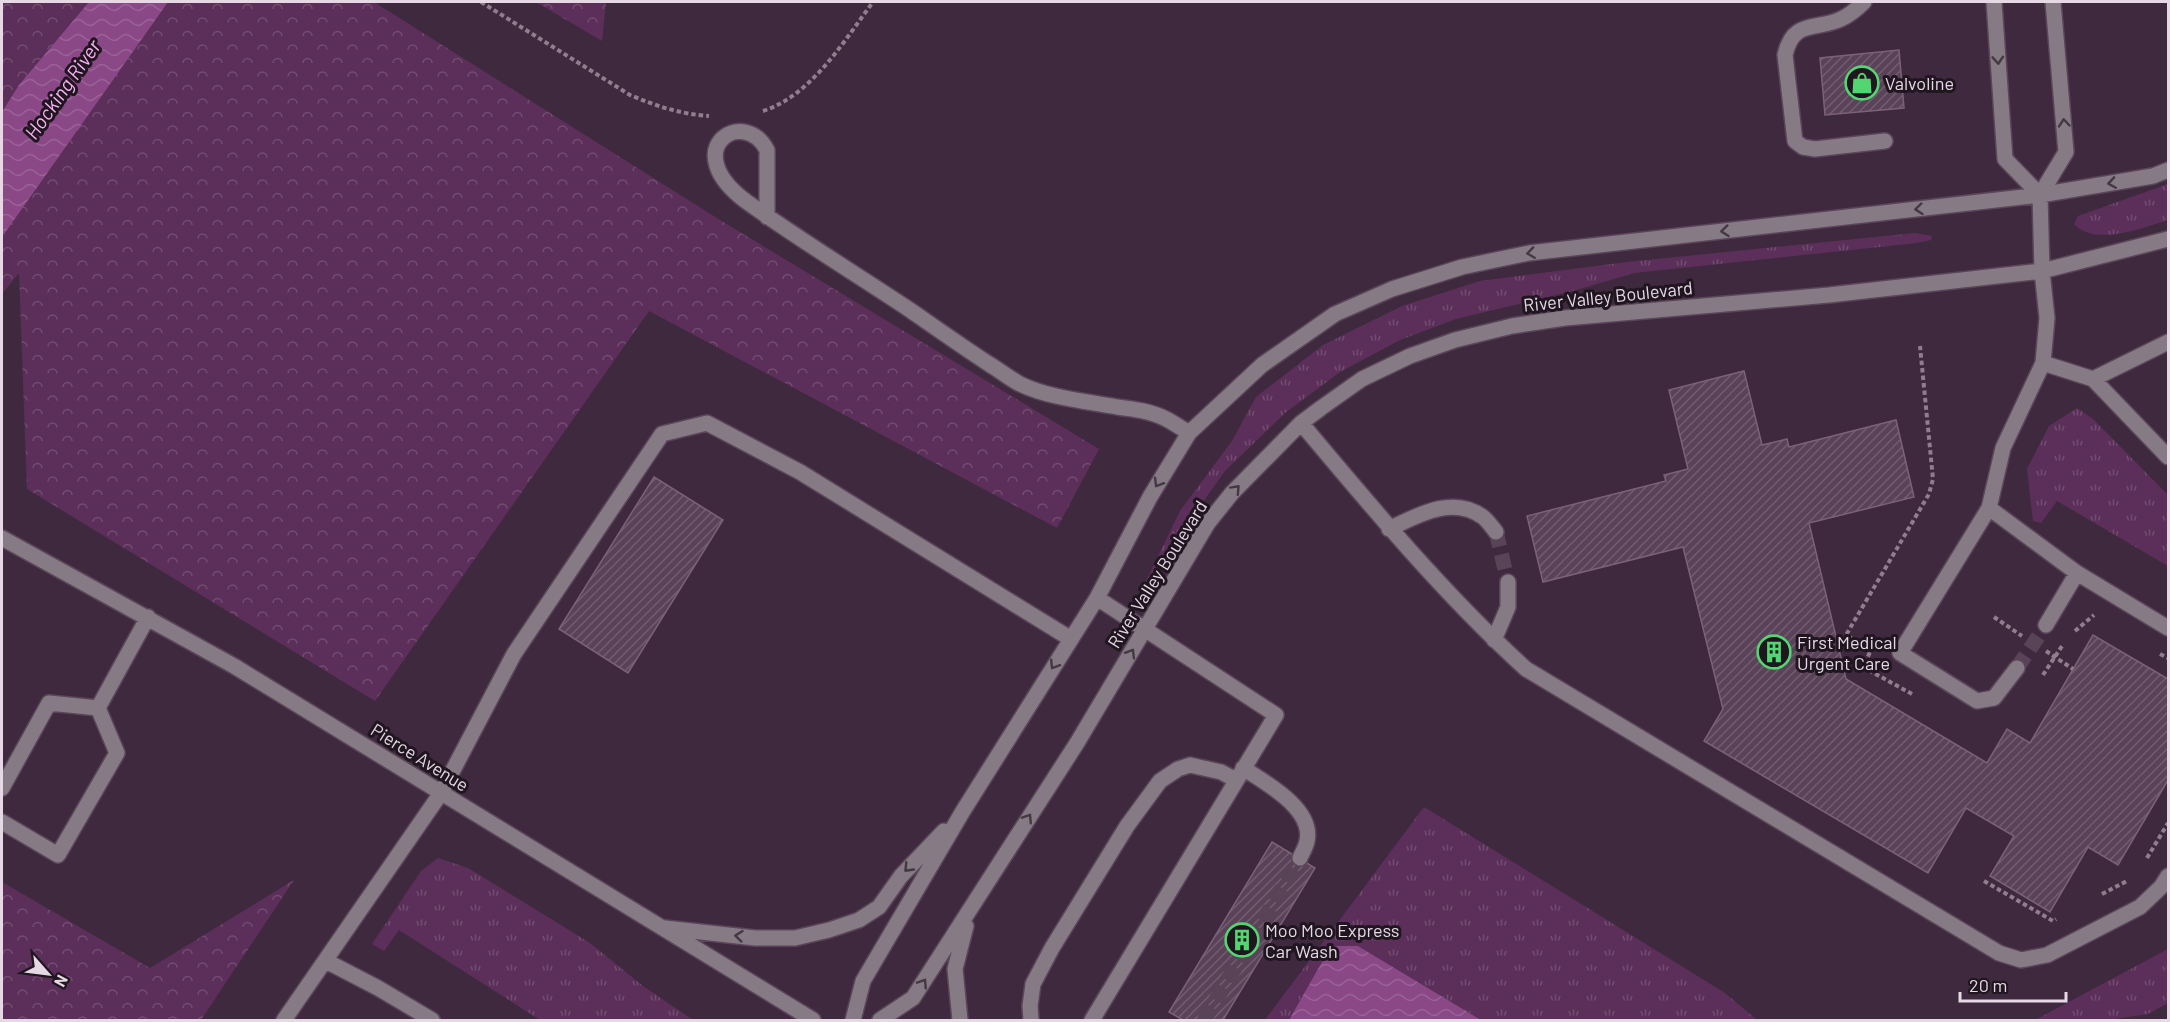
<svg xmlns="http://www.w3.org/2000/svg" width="2170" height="1022" font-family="Barlow,sans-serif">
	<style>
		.grass { fill: url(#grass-tufts) }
		.forest { fill: url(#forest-crowns) }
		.water { fill: url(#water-waves) }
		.building { fill: url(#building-hatch); stroke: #7b6279; stroke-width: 1.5 }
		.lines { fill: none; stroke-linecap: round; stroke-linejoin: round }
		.minor-tunnel { stroke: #584357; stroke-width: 15; stroke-dasharray: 15 8; stroke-linecap: butt }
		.minor-casing { stroke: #5a4559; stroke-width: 18 }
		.path { stroke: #907d8e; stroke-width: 4; stroke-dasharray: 4.5 3; stroke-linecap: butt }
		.minor { stroke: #867a85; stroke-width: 15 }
		.oneway { stroke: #443943 }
		.labels { text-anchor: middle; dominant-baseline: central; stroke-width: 6; stroke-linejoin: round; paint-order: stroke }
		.poi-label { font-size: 18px; fill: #e7d8e5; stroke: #20161f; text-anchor: start }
		.street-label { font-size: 18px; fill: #e7d8e5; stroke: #20161f }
		.water-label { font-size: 20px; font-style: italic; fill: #f9b0f5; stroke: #20161f }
	</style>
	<defs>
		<pattern id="grass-tufts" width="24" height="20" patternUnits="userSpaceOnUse" patternTransform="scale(1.5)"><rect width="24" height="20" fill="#5b2f59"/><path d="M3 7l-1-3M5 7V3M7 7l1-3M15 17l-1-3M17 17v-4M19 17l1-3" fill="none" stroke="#734c71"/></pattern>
		<pattern id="forest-crowns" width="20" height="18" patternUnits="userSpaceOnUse" patternTransform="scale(1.5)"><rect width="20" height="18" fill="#5b2f59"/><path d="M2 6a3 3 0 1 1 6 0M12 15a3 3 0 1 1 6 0" fill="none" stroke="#734c71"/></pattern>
		<pattern id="water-waves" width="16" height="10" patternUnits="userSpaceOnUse" patternTransform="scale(1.5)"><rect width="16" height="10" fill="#8a4887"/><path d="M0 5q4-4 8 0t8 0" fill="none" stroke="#9a6298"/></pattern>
		<pattern id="building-hatch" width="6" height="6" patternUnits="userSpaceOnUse" patternTransform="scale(1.5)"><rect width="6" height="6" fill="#5a4358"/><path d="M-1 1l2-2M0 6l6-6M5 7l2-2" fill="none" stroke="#725d70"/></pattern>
	</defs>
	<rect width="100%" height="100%" fill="#3f293e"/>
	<path class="grass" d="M2168,184V220C2142,228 2096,247 2074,224L2078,216Z
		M1915,233L1932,236L1931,240L1917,243L1634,273L1573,291L1456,319L1400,340L1340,372L1285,413L1225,471L1190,520L1151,585L1146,581L1180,511L1232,441L1256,397L1323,345L1402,306L1480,281L1627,262Z
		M2077,408L2093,419L2168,495V566L2057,501L2041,523L2033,521L2027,469L2049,426Z
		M1424,807L1725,993L1757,1020H1481L1358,946H1331L1289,1020H1265Z
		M438,858L468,868L590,943L643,986L693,1020H540L399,930L384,951L372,944L421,871Z
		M2168,949V1003L2148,1014L2108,1020H2035Z"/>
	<path class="forest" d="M2,2H374L720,220L1099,449L1057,528L649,311L375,701L27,489L19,273L2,294Z
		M536,2H606L602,41Z
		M294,880L201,1020H2V882L150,968Z"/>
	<path class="water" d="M89,2H168L2,237V112L19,85Z
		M1331,946H1358L1481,1020H1289Z"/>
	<path class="building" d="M1899,50L1904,108L1825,115L1820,58Z
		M1744,371L1762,445L1787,439L1789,447L1896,420L1914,497L1809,523L1846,679L1987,763L2007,729L2030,743L2093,635L2168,679V780L2118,865L2088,847L2050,912L1990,876L2014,836L1966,808L1928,873L1704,741L1723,709L1683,547L1543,582L1527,516L1666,481L1664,475L1688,469L1669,390Z
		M654,477L723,520L628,673L559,629Z
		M1272,842L1315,868L1223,1020H1183L1169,1012Z"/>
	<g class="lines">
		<path class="minor-tunnel" d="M1496,532L1508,582
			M2017,668L2046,625
			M1204,1020L1300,858"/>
		<g class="minor-casing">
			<path id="minor" d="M1864,2C1857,9 1850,15 1841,19C1815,31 1793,19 1785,55L1794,133L1795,141L1803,147L1815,149L1885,141
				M1994,2L2005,159L2040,195
				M767,217V150C743,105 676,150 747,202C800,240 856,274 910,310C936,328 963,347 989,364C999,370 1009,378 1020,384C1049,398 1085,401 1117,407C1133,409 1151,411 1166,419C1174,423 1181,428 1189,433
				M2043,363L2093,379L2168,342
				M2093,379L2168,457
				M1301,423C1373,509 1444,594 1526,669L1999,953L2021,960L2047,955L2140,907L2161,887L2168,876
				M1989,508L2077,573L2168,628
				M1389,529C1418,515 1453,495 1483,517C1488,521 1492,527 1496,532
				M2,538L234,666L813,1020
				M2046,625L2077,573
				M1494,640L1508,607V582
				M2017,668L1994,698L1977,701L1900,653L1989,508L2003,448L2043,363L2047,318L2042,271L2040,195L2066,152L2053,2
				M98,708L148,617
				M1243,768C1266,783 1314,809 1307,841C1306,847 1302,853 1300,858
				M2,788L49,703L98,708
				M2,822L58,855L117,753L98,708
				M665,928L755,938H795L829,930L859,920L879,907L901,876L944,831
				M326,961L378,988L432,1020
				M284,1020L441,793L514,654L662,434L707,423L800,472L1071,639
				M853,1020L863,981L963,811L1097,598L1150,497L1189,433L1262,365L1335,314L1392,289L1462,267L1529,253L2040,195L2153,176L2168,170
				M880,1020L913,998L1077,743L1208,523L1232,493L1301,423L1321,408L1362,379L1410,356L1455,340L1512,326L1565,318L1829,295L2042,271L2168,239
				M960,1020L955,969L966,926
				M1031,1020L1030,1006L1033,984L1052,948L1127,826L1160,781L1178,769L1190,765L1221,772L1236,780
				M1092,1020L1276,715L1097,598"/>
		</g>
		<path class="path" d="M481,2L630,95C656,106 680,114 709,116
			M763,111C812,95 844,41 873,2
			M1994,617L2022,636
			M2075,631L2094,615
			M2046,651L2073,669
			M2160,654L2168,658
			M2043,675L2062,646
			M1912,694L1863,667L1871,650L1846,635L1929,494L1933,479L1920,346
			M2147,858L2168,823
			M1984,881L2053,921L2056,919
			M2102,894L2127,881"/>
		<use href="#minor" class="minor"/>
	</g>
	<defs><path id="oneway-chevron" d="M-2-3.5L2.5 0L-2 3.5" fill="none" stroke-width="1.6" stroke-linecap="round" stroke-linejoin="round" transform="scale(1.5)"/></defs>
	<g class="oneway">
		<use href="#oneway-chevron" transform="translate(1998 60) rotate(86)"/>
		<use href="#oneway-chevron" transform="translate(2064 123) rotate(-95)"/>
		<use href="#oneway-chevron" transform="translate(2112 183) rotate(171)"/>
		<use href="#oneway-chevron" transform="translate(1919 209) rotate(174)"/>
		<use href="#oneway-chevron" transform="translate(1725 231) rotate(174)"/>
		<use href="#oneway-chevron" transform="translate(1531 253) rotate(172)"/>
		<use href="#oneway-chevron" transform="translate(1158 483) rotate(121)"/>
		<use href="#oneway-chevron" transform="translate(1236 489) rotate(-47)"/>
		<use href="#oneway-chevron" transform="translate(1131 653) rotate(-59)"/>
		<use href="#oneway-chevron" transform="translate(1054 665) rotate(122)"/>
		<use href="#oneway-chevron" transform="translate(1028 818) rotate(-57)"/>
		<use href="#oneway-chevron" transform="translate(908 868) rotate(134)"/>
		<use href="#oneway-chevron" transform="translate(739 936) rotate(-174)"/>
		<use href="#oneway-chevron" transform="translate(923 983) rotate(-57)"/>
	</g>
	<defs>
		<g id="shop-ring" transform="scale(1.725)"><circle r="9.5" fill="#20161f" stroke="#53d672" stroke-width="1.5"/><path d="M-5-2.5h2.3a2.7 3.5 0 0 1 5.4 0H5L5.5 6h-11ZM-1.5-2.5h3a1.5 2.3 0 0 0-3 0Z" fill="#53d672"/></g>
		<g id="building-ring" transform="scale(1.725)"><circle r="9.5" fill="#20161f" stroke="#53d672" stroke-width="1.5"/><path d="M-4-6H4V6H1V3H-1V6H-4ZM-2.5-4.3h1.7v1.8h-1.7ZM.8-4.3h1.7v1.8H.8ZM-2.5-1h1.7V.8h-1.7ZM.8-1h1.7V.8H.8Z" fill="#53d672"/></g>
	</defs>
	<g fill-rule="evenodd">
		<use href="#shop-ring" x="1862" y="83"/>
		<use href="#building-ring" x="1774" y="652"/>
		<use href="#building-ring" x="1242" y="940"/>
	</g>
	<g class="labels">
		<g class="poi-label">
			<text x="1885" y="83">Valvoline</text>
			<text x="1797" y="642">First Medical<tspan x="1797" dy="21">Urgent Care</tspan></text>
			<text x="1265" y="930">Moo Moo Express<tspan x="1265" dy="21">Car Wash</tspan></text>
		</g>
		<g class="street-label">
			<text transform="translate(1608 296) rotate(-6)">River Valley Boulevard</text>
			<text transform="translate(1157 574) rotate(-58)">River Valley Boulevard</text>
			<text transform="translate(420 757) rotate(32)">Pierce Avenue</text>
		</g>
		<g class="water-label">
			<text transform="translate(62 89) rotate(-55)">Hocking River</text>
		</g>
	</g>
	<rect width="2170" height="1022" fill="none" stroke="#e7d8e5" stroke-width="6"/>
	<g transform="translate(48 974) rotate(118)" stroke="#20161f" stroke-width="4.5" paint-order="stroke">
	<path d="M0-4.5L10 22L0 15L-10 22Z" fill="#e7d8e5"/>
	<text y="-9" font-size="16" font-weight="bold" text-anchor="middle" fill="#e7d8e5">N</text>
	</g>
	<path d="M1960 992v9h106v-9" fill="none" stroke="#e7d8e5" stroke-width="3"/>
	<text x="1969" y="992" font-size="18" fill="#e7d8e5" stroke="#20161f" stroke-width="4.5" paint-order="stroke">20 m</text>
</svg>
